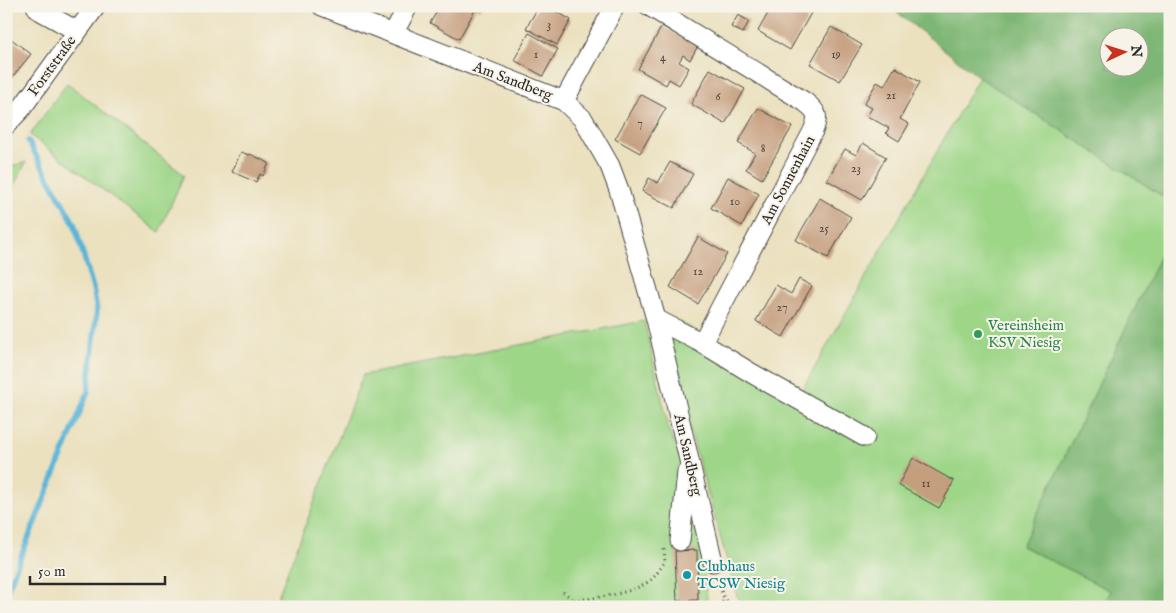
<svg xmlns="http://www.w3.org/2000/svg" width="1176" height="613" font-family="'IM FELL English',serif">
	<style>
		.green { fill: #9ed688; stroke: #64805a }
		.forest { fill: #7eb774; stroke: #547150; fill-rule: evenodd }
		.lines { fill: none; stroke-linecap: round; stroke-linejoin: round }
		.stream { stroke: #5ab5d8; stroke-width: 5.5 }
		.building { fill: #c59e7e }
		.minor-casing { stroke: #484641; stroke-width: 21 }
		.path { stroke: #484641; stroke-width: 3; stroke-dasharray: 1 4; stroke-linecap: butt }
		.minor { stroke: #fff; stroke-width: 19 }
		.leisure-dot { fill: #2e9e5b; stroke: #f7f3e8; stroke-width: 2 }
		.culture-dot { fill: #0f9aa8; stroke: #f7f3e8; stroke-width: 2 }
		.labels { text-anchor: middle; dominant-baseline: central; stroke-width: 4; stroke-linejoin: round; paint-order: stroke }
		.number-label { font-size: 12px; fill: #524840 }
		.street-label { font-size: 15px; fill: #2b2b2b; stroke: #f7f3e8 }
		.leisure-label { font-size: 15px; fill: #27864d; stroke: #f7f3e8; text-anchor: start }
		.culture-label { font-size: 15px; fill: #0d838f; stroke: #f7f3e8; text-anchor: start }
	</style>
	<rect width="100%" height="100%" fill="#f7f3e8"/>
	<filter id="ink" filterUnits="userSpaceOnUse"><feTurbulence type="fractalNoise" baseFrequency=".02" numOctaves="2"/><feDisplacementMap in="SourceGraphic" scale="10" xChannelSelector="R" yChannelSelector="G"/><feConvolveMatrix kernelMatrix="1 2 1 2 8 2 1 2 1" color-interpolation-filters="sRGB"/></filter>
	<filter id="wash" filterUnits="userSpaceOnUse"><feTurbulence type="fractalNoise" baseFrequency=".0096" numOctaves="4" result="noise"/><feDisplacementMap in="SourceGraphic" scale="20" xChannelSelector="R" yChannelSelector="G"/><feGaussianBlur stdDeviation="1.12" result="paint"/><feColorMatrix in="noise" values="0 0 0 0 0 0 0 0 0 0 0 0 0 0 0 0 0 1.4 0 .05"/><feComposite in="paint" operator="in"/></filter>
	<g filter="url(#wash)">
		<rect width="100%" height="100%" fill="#ebe1bf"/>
		<path class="green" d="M979,77L1170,201V235L1022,546L1111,591L1103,607H746L737,596L668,353L674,319L802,390Z
			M67,83L184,175L159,232L30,135Z
			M26,162L6,203V168Z
			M644,321L671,438L688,461L700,538L708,607H274L363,375Z"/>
		<path class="forest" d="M889,6H1170V201L979,77ZM1108,38H1138V68H1108Z
			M1170,235V607H1103L1111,591L1022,546Z"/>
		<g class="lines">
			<path class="stream" d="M6,593L88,392L97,310L93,288L74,223L28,141"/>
		</g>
		<g id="blocks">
			<path class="building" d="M440,6H483L480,10L476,8L459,39L430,23Z
				M539,6H547L571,20L557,45L526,28Z
				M772,6H815L790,50L758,31Z
				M738,15L749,21L743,33L731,27Z
				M662,26L698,46L690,60L683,55L679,62L689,68L679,85L669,79L666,85L638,69Z
				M831,27L862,45L840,81L810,64Z
				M529,33L558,49L543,76L514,60Z
				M6,35L31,54L6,85Z
				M895,67L920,82L900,119L909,124L899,141L886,133L889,128L867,116L872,108L864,104L877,82L884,86Z
				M710,69L745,89L725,124L691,104Z
				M640,94L666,108L640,153L615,139Z
				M758,108L792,127L762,179L746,169L755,153L738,143Z
				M863,143L886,157L862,200L827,180L845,149L856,155Z
				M241,152L249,155L250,154L269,163L263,176L260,174L256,182L232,172Z
				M670,162L693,174L674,208L642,191L649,178L658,183Z
				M728,177L759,194L742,226L711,208Z
				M820,198L851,217L828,258L796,240Z
				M698,237L727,254L698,304L670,287Z
				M799,279L812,286L783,337L756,321L776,285L791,294Z
				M913,458L954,481L939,508L898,485Z
				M697,550L698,600L677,601L675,551Z"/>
		</g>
	</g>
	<g filter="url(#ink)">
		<use href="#blocks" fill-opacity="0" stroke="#484641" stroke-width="1"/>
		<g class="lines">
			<g class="minor-casing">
				<path id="minor" d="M36,6L39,10L77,31
					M322,6L564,101L583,119L610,166L619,190L656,319L713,562
					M649,6L805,102C818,112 819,116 813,131L702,343
					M393,34L408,6
					M564,101L615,6
					M6,125L21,109L96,6
					M656,319L702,343L753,374L865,437
					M680,541L687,472"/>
			</g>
			<path class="path" d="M717,577L723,596L732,607
				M563,592L574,600L575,607
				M574,600C596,598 636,594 653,578C657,574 661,567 665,562L664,549
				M722,607L723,597"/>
			<use href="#minor" class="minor"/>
		</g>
	</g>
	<circle class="leisure-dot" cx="978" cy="334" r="5"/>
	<circle class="culture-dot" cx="687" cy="575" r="5"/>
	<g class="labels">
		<g class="number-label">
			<text x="549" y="24">3</text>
			<text x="536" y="54">1</text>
			<text x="836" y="54">19</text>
			<text x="663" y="57">4</text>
			<text x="891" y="95">21</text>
			<text x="718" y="96">6</text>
			<text x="640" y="123">7</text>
			<text x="763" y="148">8</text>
			<text x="856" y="168">23</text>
			<text x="735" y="201">10</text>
			<text x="824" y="228">25</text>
			<text x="698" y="271">12</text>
			<text x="782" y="307">27</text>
			<text x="926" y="483">11</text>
		</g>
		<g class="street-label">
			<text transform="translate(52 66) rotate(-54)">Forststraße</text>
			<text transform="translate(513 81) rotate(21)">Am Sandberg</text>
			<text transform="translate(788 180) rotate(-62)">Am Sonnenhain</text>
			<text transform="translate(688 455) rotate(77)">Am Sandberg</text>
		</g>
		<g class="leisure-label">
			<text x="988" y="325">Vereinsheim<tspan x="988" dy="17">KSV Niesig</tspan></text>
		</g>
		<g class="culture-label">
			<text x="697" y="566">Clubhaus<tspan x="697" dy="17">TCSW Niesig</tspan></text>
		</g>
	</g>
	<rect width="1176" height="613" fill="none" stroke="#f7f3e8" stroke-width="25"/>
	<g transform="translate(1124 52) rotate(86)"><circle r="24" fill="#f7f3e8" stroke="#a5a39c"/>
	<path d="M0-4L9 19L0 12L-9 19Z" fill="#c8321e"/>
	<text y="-8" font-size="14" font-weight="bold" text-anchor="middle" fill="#2b2b2b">N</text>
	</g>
	<path d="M30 576v8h135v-8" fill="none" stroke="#2b2b2b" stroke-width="2.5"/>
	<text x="38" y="576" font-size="15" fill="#2b2b2b" stroke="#f7f3e8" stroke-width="4" paint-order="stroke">50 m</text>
</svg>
